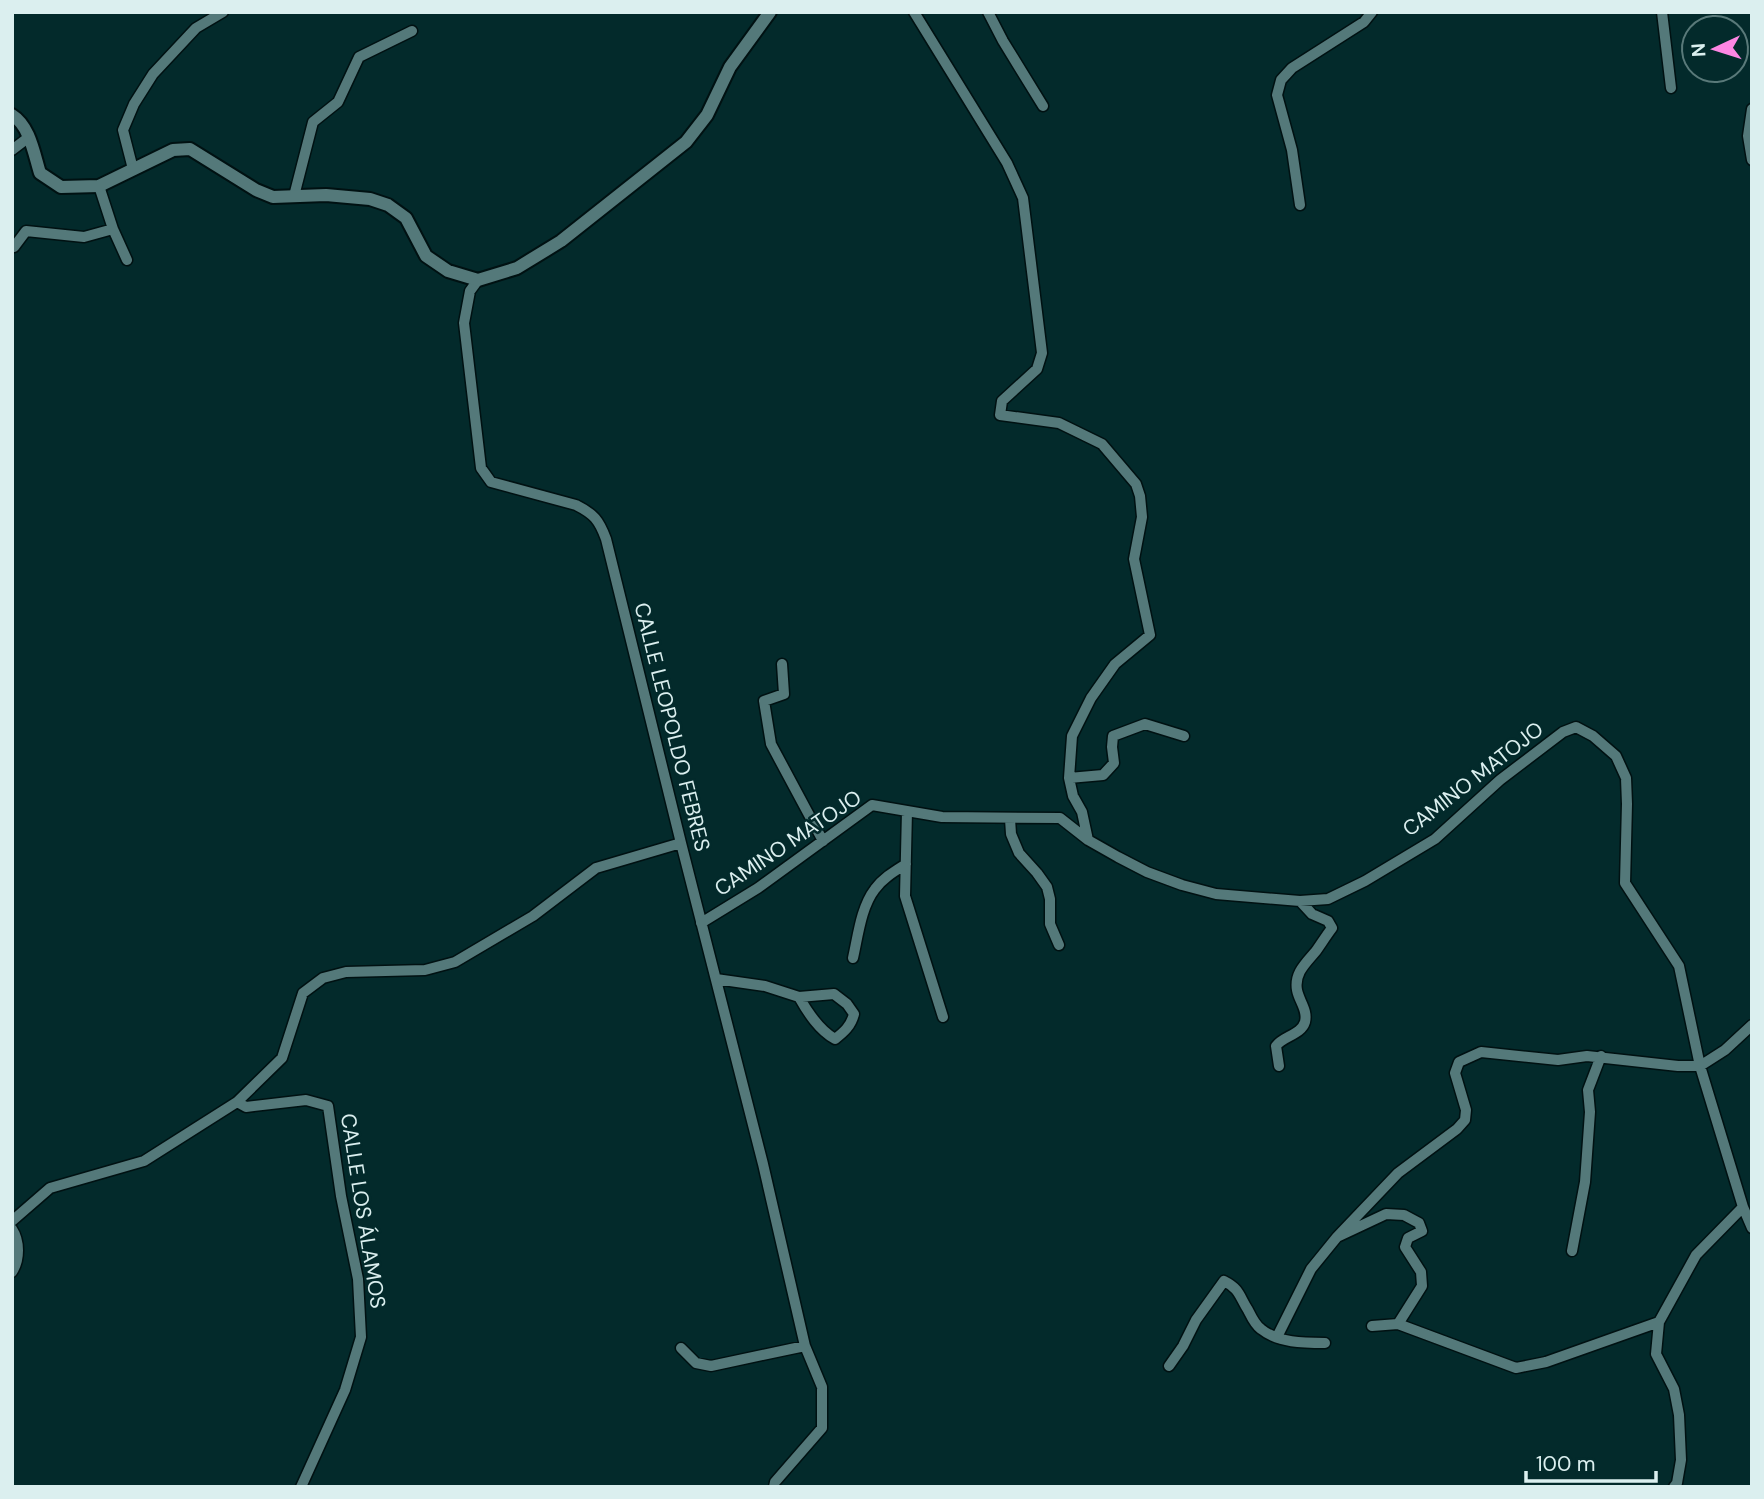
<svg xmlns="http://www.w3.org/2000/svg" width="1764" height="1499" font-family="'DM Sans',sans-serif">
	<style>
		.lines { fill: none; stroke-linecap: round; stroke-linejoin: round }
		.minor-casing { stroke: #001112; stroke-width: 13 }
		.tertiary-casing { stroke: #001112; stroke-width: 16 }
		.minor { stroke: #54797a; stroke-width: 10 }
		.tertiary { stroke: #54797a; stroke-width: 12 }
		.labels { text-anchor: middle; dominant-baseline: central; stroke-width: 5; stroke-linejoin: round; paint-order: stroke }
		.street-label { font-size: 21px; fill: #dbefef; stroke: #032a2b }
	</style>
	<rect width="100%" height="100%" fill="#032a2b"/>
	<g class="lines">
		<g class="minor-casing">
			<path id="minor" d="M914,12L1007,163L1023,198L1042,353L1037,369L1002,401L1000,415L1059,423L1102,444L1136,484L1140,496L1142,517L1134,559L1150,635L1115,664L1091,698L1072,736L1069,778L1073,796L1082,812L1088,840
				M988,12L1003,41L1043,106
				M1662,12L1671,88
				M1752,109L1748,136L1752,160
				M12,150L29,137
				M133,169L123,130L134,104L153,74L196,28L223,12
				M99,186L113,229L127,260
				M294,196L313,122L338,102L359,57L412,31
				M1300,205L1292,150L1277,95L1281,80L1292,68L1364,22L1372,12
				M14,247L26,231L84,237L113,229
				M478,280L470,291L464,323L481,468L491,482L576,505C594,514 599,520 606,539L681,843L763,1164L805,1346L822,1387V1428L775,1482L774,1487
				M782,664L784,694L764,701L771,744L823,841
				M1069,778L1103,775L1114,763L1112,747L1113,736L1145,724L1184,736
				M907,811L905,896L943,1017
				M1010,819L1011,834L1019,853L1037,873L1047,887L1050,899V924L1059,945
				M701,923L758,888L872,805L942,817L1060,818L1088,840L1118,857L1147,872L1182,885L1216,894L1300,901L1328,899L1365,881L1435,839L1500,780L1563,732L1576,727L1593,736L1616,756L1626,778L1627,804L1625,883L1679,966L1700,1066L1743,1207L1752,1228
				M853,958C858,936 861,907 875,889C883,878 895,871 906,864
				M716,979L765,986L799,997L834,994L847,1004L854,1014C851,1026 844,1032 835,1039C819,1030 808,1013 799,997
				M1279,1066L1276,1046C1283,1036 1301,1035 1305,1022C1308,1010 1299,1001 1297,990C1294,973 1306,963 1316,951C1321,944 1326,936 1332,928L1328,921L1312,914L1300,901
				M237,1102L246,1107L306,1100L328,1106L341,1196L358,1279L361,1337L345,1390L301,1487
				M12,1221L50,1188L144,1161L237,1102L282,1058L303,993L323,978L346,972L425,970L455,962L533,916L596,868L681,843
				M12,1229C20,1241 20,1260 12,1272
				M1337,1237L1398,1173L1457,1129L1465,1120L1466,1110L1455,1073L1459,1062L1481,1052L1558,1060L1587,1056L1678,1066H1700L1725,1050L1752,1025
				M1572,1251L1585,1182L1590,1112L1588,1090L1601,1056
				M1398,1324L1516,1368L1546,1362L1659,1322
				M1277,1337L1311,1269L1337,1237L1386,1214L1404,1215L1419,1223L1422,1231L1408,1238L1405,1247L1421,1272L1422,1286L1398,1324L1372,1326
				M681,1348L696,1363L711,1366L805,1346
				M1169,1366L1183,1346L1196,1320L1224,1281C1240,1289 1239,1296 1248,1310C1251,1316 1255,1325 1261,1329C1278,1343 1304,1343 1325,1343
				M1674,1487L1677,1483L1681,1460L1679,1415L1674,1389L1656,1354L1659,1322L1696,1255L1743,1207"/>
		</g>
		<g class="tertiary-casing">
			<path id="tertiary" d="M12,115C30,126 34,154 40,173L61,187L99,186L173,150L190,149L256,190L273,197L326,195L370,199L388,205L406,218L426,256L448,271L478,280L517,268L561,241L686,142L707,115L730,67L770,12"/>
		</g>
		<use href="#minor" class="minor"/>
		<use href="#tertiary" class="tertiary"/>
	</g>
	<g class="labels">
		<g class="street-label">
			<text transform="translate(672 727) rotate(76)">CALLE LEOPOLDO FEBRES</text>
			<text transform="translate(1473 779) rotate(-38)">CAMINO MATOJO</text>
			<text transform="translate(788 843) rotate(-34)">CAMINO MATOJO</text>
			<text transform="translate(363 1211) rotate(81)">CALLE LOS ÁLAMOS</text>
		</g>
	</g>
	<rect width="1764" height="1499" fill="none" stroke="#dbefef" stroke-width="28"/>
	<g transform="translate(1715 49) rotate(266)"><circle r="33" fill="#032a2b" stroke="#597979" stroke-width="2"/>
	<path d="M0-5L12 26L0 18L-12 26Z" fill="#fd86e3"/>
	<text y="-10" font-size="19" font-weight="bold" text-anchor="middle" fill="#dbefef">N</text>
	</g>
	<path d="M1526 1471v10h130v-10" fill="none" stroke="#dbefef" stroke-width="3.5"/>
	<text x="1536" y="1471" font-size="21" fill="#dbefef" stroke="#032a2b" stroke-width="5" paint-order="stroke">100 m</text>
</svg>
